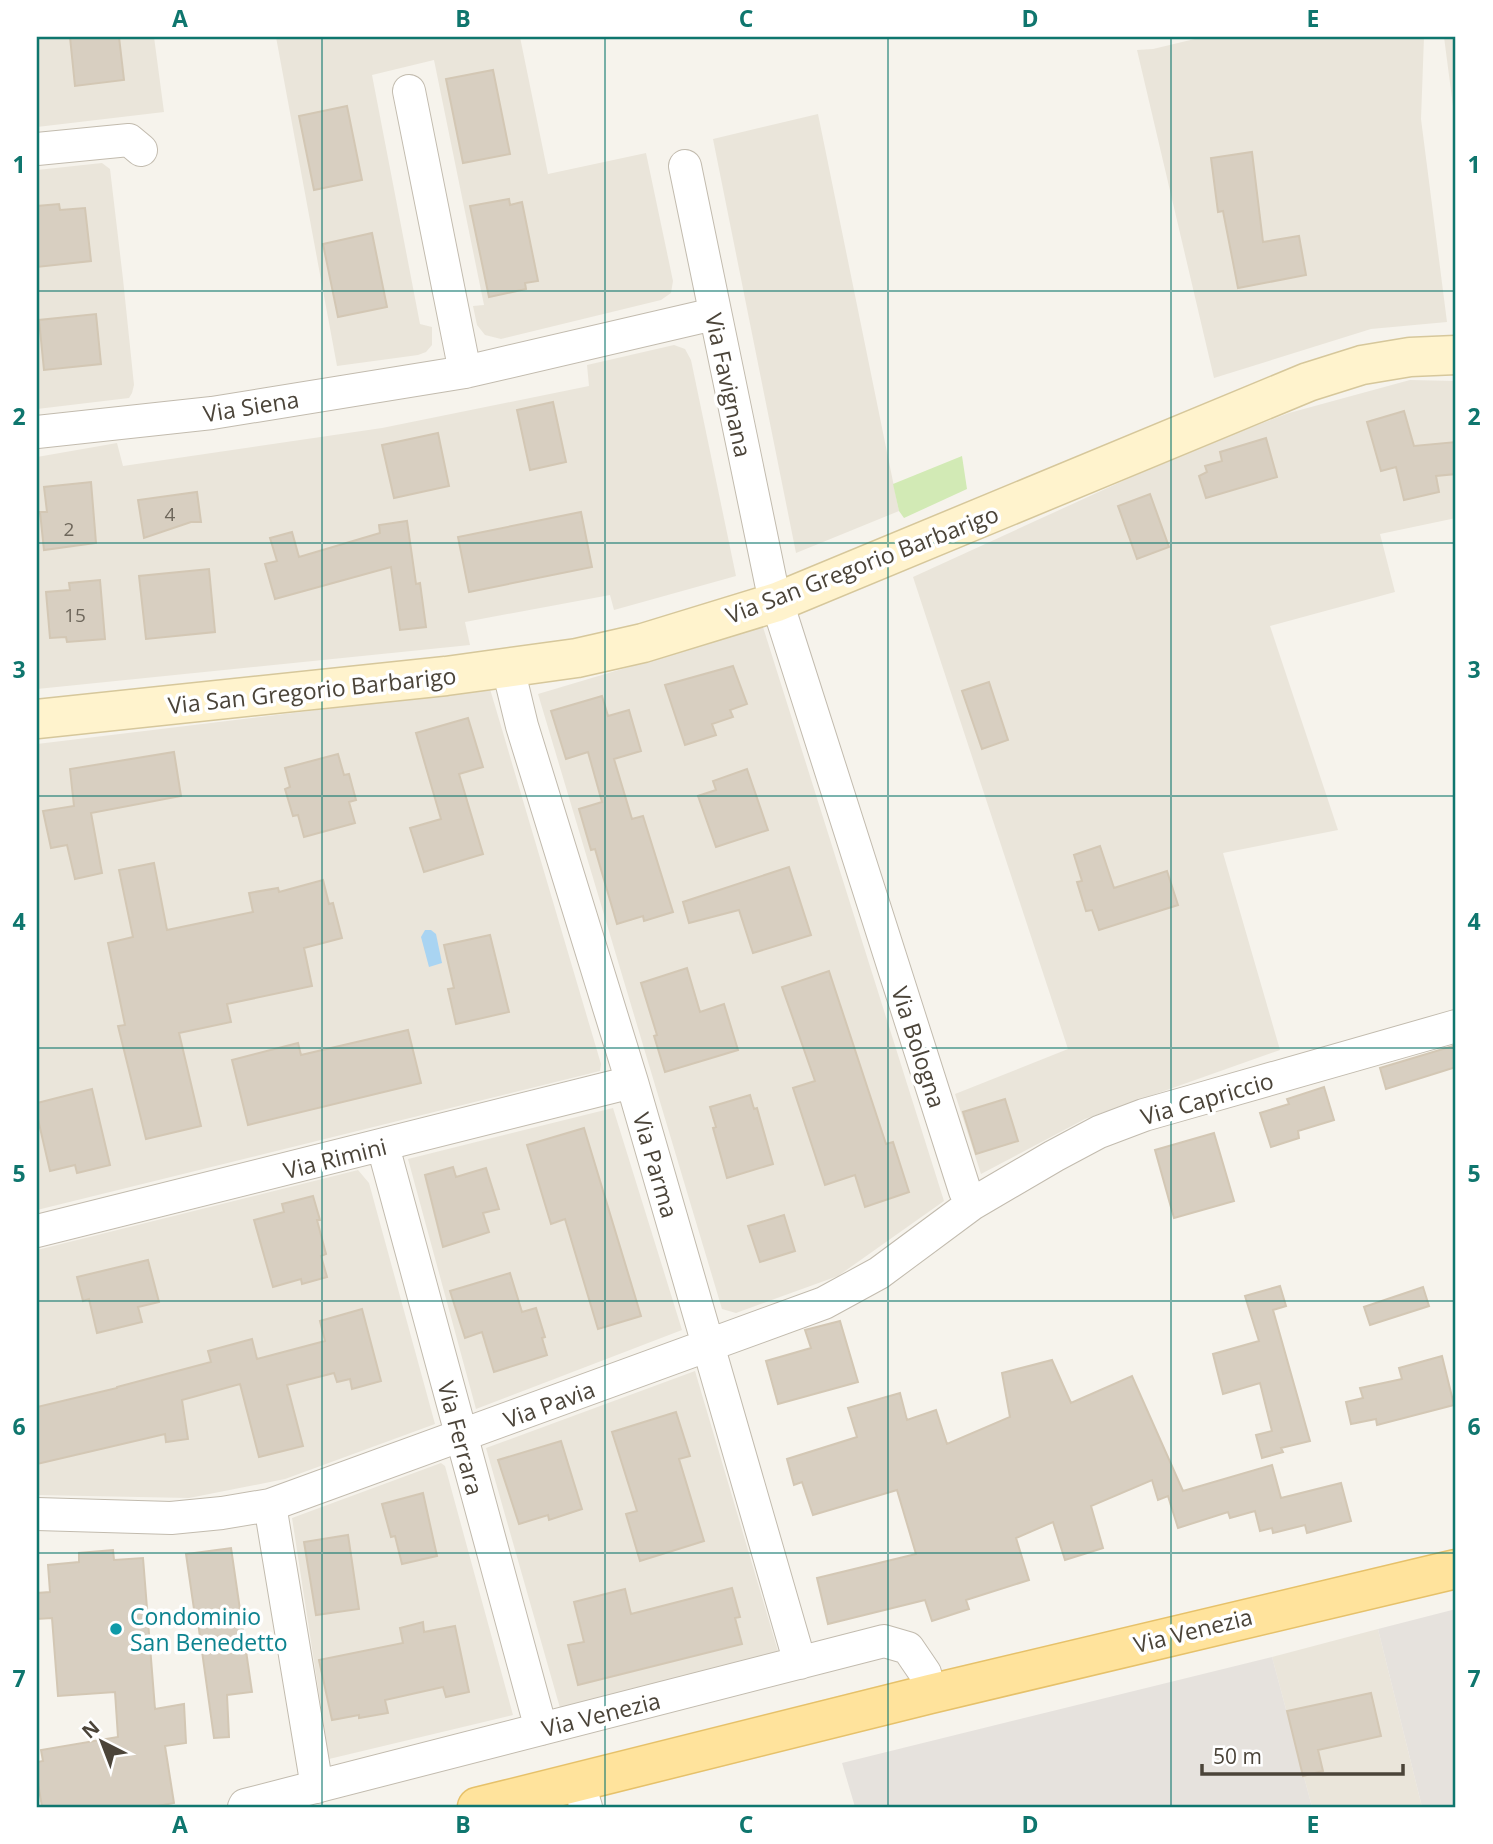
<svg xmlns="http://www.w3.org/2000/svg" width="1493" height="1844" font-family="'Open Sans',sans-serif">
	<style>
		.residential { fill: #eae5da }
		.industrial { fill: #e6e2dd }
		.green { fill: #d2eab5 }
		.water { fill: #a9d4f2 }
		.building { fill: #d8cfc1; stroke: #d3c7b4; stroke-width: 2 }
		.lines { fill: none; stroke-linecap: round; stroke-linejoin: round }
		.street-casing { stroke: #c2bbae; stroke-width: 34 }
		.secondary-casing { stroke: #d6c79b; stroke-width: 41 }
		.primary-casing { stroke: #e6c16a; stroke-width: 41 }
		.street { stroke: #fff; stroke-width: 32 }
		.secondary { stroke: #fff3cd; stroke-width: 38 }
		.primary { stroke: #ffe39c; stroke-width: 38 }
		.grid { fill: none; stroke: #0f766e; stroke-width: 2; stroke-opacity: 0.55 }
		.culture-dot { fill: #0f9aa8; stroke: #fff; stroke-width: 2.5 }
		.labels { text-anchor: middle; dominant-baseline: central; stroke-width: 7; stroke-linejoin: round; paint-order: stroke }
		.number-label { font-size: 19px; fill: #6e675b }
		.street-label { font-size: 23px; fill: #4b4439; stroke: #fff }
		.culture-label { font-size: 23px; fill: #0d838f; stroke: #fff; text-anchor: start }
		.neatline { fill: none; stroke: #0f766e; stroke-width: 2.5 }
		.grid-label { font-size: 23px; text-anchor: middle; font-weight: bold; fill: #0f766e }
	</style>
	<rect width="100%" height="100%" fill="#f6f3ec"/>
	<path class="residential" d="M37,37H154L164,112L37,127Z
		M276,37H520L548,174L646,153L673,281L671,293L661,300L501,339L485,335L477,325L473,306L484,305L434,60L372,75L420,324L432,327V345L426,352L418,355L337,366Z
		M1203,37H1424L1421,119L1447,322L1371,329L1214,378L1137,50L1153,49Z
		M1444,37H1456V129Z
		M818,114L899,511L796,553L713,139Z
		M102,163L110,169L123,279L134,385L132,393L129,398L37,409V170Z
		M674,345L685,349L691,360L736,576L614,610L610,595L465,622L470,645L37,689V457L117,443L123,466L382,428L589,386L587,365Z
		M1410,380L1456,381V518L1380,534L1395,592L1270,626L1338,830L1223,853L1280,1050L1085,1119L981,1174L955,1094L1068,1049L913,577L1186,452L1289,413Z
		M763,627L944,1201L838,1276L736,1313L722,1309L538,694Z
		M490,689L601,1064L600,1071L37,1210V744Z
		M613,1108L682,1330L476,1409L408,1159Z
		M358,1170L369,1183L435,1424L285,1479L189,1498L37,1495V1250Z
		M695,1371L780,1658L560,1708L486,1448Z
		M441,1463L445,1466L513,1715L329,1759L292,1518Z
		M1378,1629L1422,1807H1312L1272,1657Z"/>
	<path class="industrial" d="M1456,1609V1807H1422L1378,1629Z
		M1272,1657L1312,1807H855L842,1763Z"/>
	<path class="green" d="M962,456L967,489L904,518L899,511L893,484Z"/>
	<path class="water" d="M425,930H431L436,934L442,963L429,967L421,937Z"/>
	<path class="building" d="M70,37H119L124,80L75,86Z
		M493,70L510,154L463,163L446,79Z
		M347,106L362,180L314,190L299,116Z
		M1252,152L1263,242L1299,236L1306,275L1238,288L1223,211L1218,212L1211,158Z
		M509,199L510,205L522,202L538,281L525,283L526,289L489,297L470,206Z
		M59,204L60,210L85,208L91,261L37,267V206Z
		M372,233L387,307L338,317L323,244Z
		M96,314L101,364L44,370L39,320Z
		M553,402L566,462L530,470L517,410Z
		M1404,411L1414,446L1456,442V474L1436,476L1439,492L1404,500L1396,467L1381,471L1367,422Z
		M438,433L449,486L394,498L382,445Z
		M1266,438L1277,477L1206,498L1199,476L1207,472L1205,466L1222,461L1220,452Z
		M91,482L96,543L44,550L40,512H47L44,487Z
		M197,492L201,522H191L144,538L138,500Z
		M1150,494L1169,547L1137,559L1118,506Z
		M581,512L592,567L469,592L458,537Z
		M407,521L416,584L420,583L426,627L400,630L391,567L275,599L265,564L277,561L270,538L292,532L299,557L380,533L379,525Z
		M209,569L215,632L146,639L139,576Z
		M100,580L105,639L67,642L66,637L50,638L46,592L70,590L69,583Z
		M733,666L747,704L730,710L733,717L712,724L716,735L685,745L665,685Z
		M989,682L1008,740L982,749L962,691Z
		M602,696L608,716L629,710L641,751L614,759L632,819L643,816L673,912L644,921L643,916L617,924L595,849L591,850L579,809L602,802L588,752L566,759L551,711Z
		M468,718L483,767L459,774L483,854L424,872L410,828L441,819L416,733Z
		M174,752L181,796L91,813L102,873L75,879L67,845L51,848L43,811L74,806L70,769Z
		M338,754L344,775L349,774L356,800L349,802L355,823L304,837L298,815L293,816L285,789L290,787L285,768Z
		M747,769L768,830L716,847L698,796L716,790L713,781Z
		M1100,846L1114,888L1167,871L1178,905L1099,930L1092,910L1086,911L1077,882L1082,881L1074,855Z
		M154,863L167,930L253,912L249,893L278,888L279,892L323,880L329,904L333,903L342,938L304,948L312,986L227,1004L231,1022L179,1033L201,1126L146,1139L118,1026L125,1025L108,943L133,937L119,870Z
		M789,867L811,935L753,953L739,910L689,923L683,902Z
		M490,935L509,1012L456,1024L448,989L454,988L444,945Z
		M687,968L700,1012L724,1004L738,1050L665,1072L654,1036L657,1035L641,983Z
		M829,971L886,1144L893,1142L909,1192L865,1207L855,1175L825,1185L793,1088L815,1081L782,987Z
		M408,1030L421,1083L248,1125L232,1060L298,1043L301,1055Z
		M1456,1045V1067L1386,1089L1380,1068Z
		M1324,1087L1334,1120L1298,1131L1299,1138L1271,1147L1260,1113L1289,1104L1287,1099Z
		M92,1089L110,1165L77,1173L75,1165L50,1171L37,1115V1103Z
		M750,1095L754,1109L757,1108L773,1164L727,1178L713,1128L716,1127L710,1107Z
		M1005,1099L1018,1141L976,1154L963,1112Z
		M584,1128L641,1316L598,1329L565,1219L551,1224L527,1145Z
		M1214,1133L1234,1201L1174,1218L1155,1150Z
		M453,1167L456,1177L486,1168L499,1209L483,1213L489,1232L443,1247L425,1175Z
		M313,1196L320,1220H317L326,1254L321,1256L327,1277L302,1284L301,1279L273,1287L254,1220L284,1212L282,1204Z
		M784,1215L795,1251L760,1262L748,1226Z
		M148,1260L159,1302L138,1307L142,1322L97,1333L89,1299L83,1301L77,1277Z
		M510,1273L522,1312L536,1308L545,1337L542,1338L547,1355L494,1372L482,1332L465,1338L450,1291Z
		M1280,1286L1286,1306L1273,1310L1310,1441L1281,1448L1283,1452L1262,1458L1256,1435L1272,1431L1260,1383L1223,1394L1213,1354L1259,1341L1245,1296Z
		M1423,1287L1429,1306L1370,1325L1364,1307Z
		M362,1309L381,1381L352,1389L350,1379L337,1382L334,1373L287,1385L303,1446L259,1457L240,1384L182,1400L188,1439L166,1442L165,1434L37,1464V1407L117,1388V1387L211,1362L208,1351L252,1339L257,1359L325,1341L320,1321Z
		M840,1321L858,1382L778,1404L766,1361L811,1348L805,1330Z
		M1442,1356L1454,1405L1377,1425L1376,1419L1351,1424L1346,1402L1363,1398L1360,1388L1402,1379L1399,1368Z
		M1052,1360L1071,1403L1132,1376L1183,1491L1272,1465L1281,1498L1341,1483L1351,1521L1307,1533L1305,1525L1273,1533L1272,1528L1260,1531L1255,1511L1230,1518L1228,1512L1178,1528L1168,1496L1158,1500L1152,1480L1091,1506L1103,1548L1065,1560L1053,1522L1016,1538L1029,1580L966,1600L969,1609L932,1621L925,1600L828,1624L817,1578L916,1554L897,1490L813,1515L802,1482L794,1485L787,1459L857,1437L848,1408L900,1393L907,1420L936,1410L947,1444L1010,1417L1002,1373Z
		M676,1412L690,1456L679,1459L704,1541L640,1561L626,1514L637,1511L612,1432Z
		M561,1441L582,1509L549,1520L548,1515L519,1524L498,1460Z
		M423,1493L437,1556L402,1564L395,1536L391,1537L382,1504Z
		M348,1535L359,1609L316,1615L304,1542Z
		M231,1548L252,1692L227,1695L229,1737L214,1738L197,1615L195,1616L186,1554Z
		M113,1550L114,1560L143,1558L155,1709L184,1704L186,1743L165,1746L174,1803L152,1807H42L37,1777V1762L43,1761L41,1750L118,1737L115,1692L58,1696L52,1618L37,1619V1593L50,1592L48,1565L79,1562V1553Z
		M732,1588L740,1617L735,1618L742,1644L578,1685L568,1645L584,1642L574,1602L625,1589L631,1614Z
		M423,1622L424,1632L455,1626L469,1692L446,1697L443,1687L385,1700L388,1713L359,1718V1715L332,1720L319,1660L403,1643L400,1628Z
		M1371,1693L1381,1736L1318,1750L1323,1771L1303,1776L1287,1711Z"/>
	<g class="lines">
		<g class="street-casing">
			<path id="street" d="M409,91L465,372
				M37,149L129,140L141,150
				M685,166L771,583L965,1191L972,1204
				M37,432L212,413L465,372L714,314
				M508,668L522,726L632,1082L800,1663
				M383,1146L541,1729
				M37,1231L632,1082
				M270,1505L317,1787
				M37,1514L171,1518L222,1513L270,1505L824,1303L879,1273L972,1204L1054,1156L1099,1132L1144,1115L1456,1026
				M578,1781L586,1807
				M244,1807L245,1805L884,1641L908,1648L925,1673L930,1694"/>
		</g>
		<g class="secondary-casing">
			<path id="secondary" d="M37,719L446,676L577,658L643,643L777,602L1308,382L1362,365L1410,357L1456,355"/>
		</g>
		<g class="primary-casing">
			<path id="primary" d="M477,1807L930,1694L1456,1569"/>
		</g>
		<use href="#street" class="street"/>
		<use href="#secondary" class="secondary"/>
		<use href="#primary" class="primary"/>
	</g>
	<path class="grid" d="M322,37V1807M605,37V1807M888,37V1807M1171,37V1807M37,291H1456M37,543H1456M37,796H1456M37,1048H1456M37,1301H1456M37,1553H1456"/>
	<circle class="culture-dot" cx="116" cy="1629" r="7"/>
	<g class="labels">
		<g class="number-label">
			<text x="170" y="514">4</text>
			<text x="69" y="529">2</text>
			<text x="75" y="615">15</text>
		</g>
		<g class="street-label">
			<text transform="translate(729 385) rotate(78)">Via Favignana</text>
			<text transform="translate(251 406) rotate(-9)">Via Siena</text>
			<text transform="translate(862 564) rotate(-21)">Via San Gregorio Barbarigo</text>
			<text transform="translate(312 690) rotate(-6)">Via San Gregorio Barbarigo</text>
			<text transform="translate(919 1047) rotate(72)">Via Bologna</text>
			<text transform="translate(1207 1098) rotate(-16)">Via Capriccio</text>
			<text transform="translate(335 1158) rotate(-14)">Via Rimini</text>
			<text transform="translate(656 1165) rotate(74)">Via Parma</text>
			<text transform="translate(549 1404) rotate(-20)">Via Pavia</text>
			<text transform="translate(461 1438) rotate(75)">Via Ferrara</text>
			<text transform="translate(1193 1630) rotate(-14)">Via Venezia</text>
			<text transform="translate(601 1714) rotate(-14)">Via Venezia</text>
		</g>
		<g class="culture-label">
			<text x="130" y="1616">Condominio<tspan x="130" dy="26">San Benedetto</tspan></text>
		</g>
	</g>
	<rect width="1493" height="1844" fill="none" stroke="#ffffff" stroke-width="77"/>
	<g transform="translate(102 1742) rotate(318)" stroke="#ffffff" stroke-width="5" paint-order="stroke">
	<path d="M0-5L12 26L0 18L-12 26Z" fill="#4b4439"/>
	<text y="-10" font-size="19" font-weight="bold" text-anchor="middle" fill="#4b4439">N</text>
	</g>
	<path d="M1202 1764v10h201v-10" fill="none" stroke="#4b4439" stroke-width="3.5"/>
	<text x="1213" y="1764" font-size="21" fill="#4b4439" stroke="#ffffff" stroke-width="5" paint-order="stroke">50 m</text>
	<rect x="38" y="38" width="1416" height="1768" class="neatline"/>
	<g class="grid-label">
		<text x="180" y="27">A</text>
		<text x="463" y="27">B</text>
		<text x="746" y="27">C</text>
		<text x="1030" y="27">D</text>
		<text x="1313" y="27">E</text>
		<text x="19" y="173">1</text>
		<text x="1474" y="173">1</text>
		<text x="19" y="425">2</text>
		<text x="1474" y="425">2</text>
		<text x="19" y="678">3</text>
		<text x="1474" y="678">3</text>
		<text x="19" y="930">4</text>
		<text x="1474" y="930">4</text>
		<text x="19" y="1182">5</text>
		<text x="1474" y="1182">5</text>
		<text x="19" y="1435">6</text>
		<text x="1474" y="1435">6</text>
		<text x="19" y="1687">7</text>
		<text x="1474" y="1687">7</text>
		<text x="180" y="1833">A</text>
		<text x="463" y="1833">B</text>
		<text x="746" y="1833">C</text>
		<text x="1030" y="1833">D</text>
		<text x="1313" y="1833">E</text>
	</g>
</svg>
